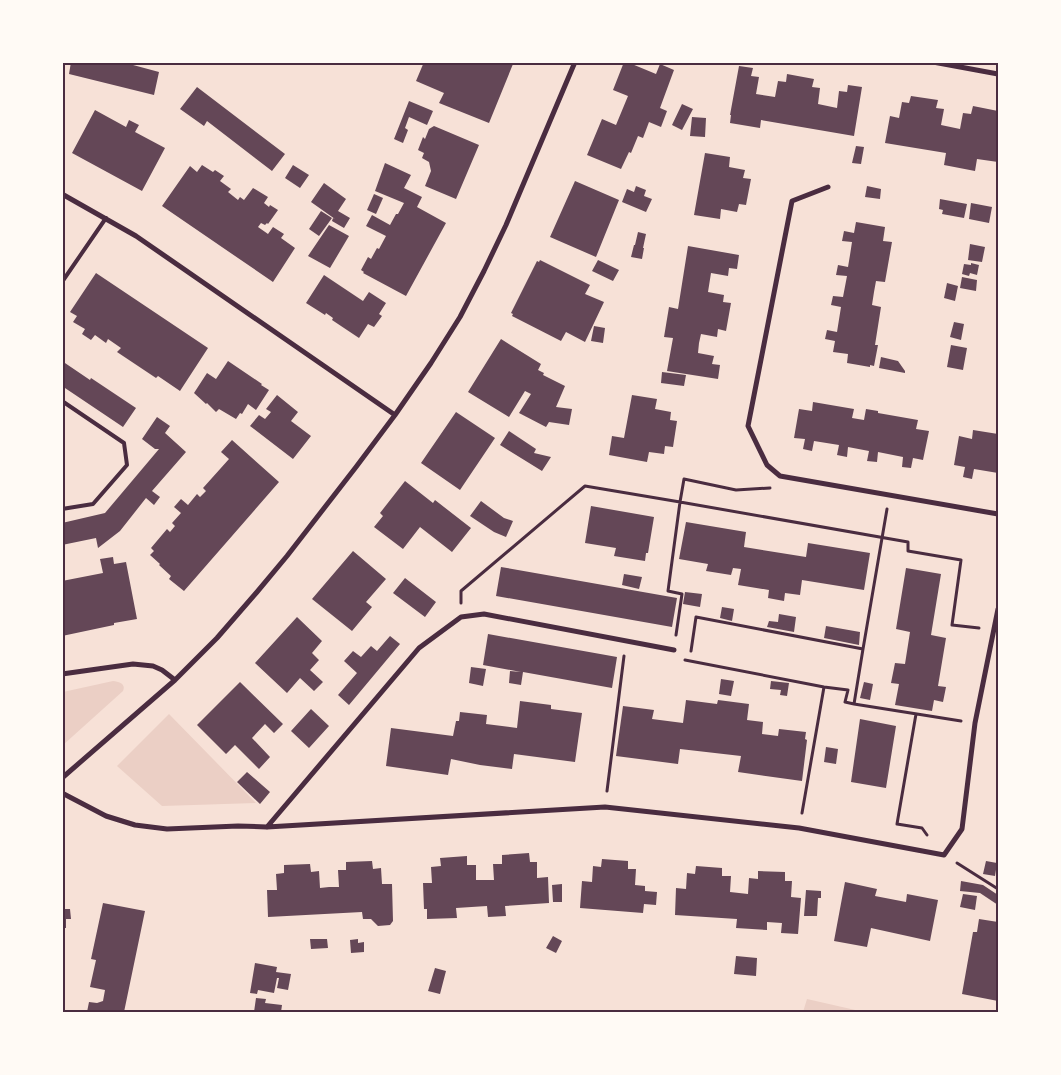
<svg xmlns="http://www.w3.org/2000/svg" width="1061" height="1075" font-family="'Libre Baskerville',serif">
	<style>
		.green { fill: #ebcfc5 }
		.building { fill: #644757 }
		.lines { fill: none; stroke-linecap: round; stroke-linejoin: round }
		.path { stroke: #4a2c40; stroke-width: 3 }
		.service { stroke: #4a2c40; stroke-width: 4 }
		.minor { stroke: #4a2c40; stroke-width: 5 }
		.neatline { fill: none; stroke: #4a2c40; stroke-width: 2 }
	</style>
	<rect width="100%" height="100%" fill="#f7e1d7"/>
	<path class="green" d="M113,681C120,682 126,684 123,691L63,745V692Z
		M169,714L256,803L162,806L117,766Z
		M807,999L864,1012H803Z"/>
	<path class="building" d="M71,62H122L159,72L154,95L69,74Z
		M424,62H509L513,64L489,123L439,103L444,93L416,81Z
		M624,62H627L656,74L660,64L674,70L660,108L667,111L661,127L649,122L643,138L638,136L631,153L629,152L621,169L587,155L602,119L616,125L628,96L613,90Z
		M739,66L753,68L751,76L759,77L756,94L775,97L778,81L786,82L787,74L814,79L812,87L820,88L818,104L837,108L839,91L847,92L848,85L862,87L854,136L761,120L760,128L730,123L731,115H730Z
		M197,87L285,154L272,171L207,121L204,126L180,109Z
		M911,96L938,100L936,108L944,109L941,125L960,129L963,113L971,114L973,106L998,111L997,119H998V162L977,159L975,171L944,165L946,153L885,143L890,116L899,118L902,102L909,103Z
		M409,101L433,111L427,125L409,117L405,128L408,130L403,143L394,139Z
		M682,104L693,109L682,130L672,125Z
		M95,110L126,127L129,120L139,125L135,132L165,148L142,191L72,153Z
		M692,117L706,118L705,137L690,136Z
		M434,126L479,145L456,199L425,186L431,171L429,162L422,158L424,153L418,150L423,137L425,139L429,129Z
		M856,146L864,147L861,164L852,163Z
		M705,153L730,157L729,167L745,170L743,178L751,179L746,205L739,204L737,212L721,209L720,219L694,215Z
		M385,163L411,175L404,188L422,197L417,207L446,223L406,296L363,273L364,272L361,270L368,257L371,259L377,248L379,249L386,236L366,226L372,215L390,225L396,214H398L404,203L375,191Z
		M202,165L213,172L215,170L224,176L220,181L231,189L228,192L238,200L240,197L244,200L253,188L268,197L264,203L269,207L270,205L278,210L268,224L267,223L265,225L261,223L258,227L268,234L273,227L284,234L281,238L295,248L273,282L162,206L190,166L197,172Z
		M293,165L309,175L300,188L285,178Z
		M575,181L619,200L596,257L550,237Z
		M324,183L346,199L338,211L350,218L344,228L332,221L333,218L335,219L311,202Z
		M636,186L646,190L644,196L652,199L646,212L622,202L627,189L634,192Z
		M867,186L881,189L880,199L865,197Z
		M374,194L383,198L376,214L367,210Z
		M940,199L967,204L964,218L942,214L943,210L939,209Z
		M971,203L992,207L989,223L969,219Z
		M321,211L332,218L319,236L309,229Z
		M856,222L885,227L883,241L892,242L885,282L876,281L874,292L872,305L881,307L875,345H878L874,366L870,365V367L847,363L848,354L833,352L835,341L825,339L827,330L837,332L841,307L831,305L833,296L843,297L847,276L836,275L838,265L848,267L850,255L852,242L842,241L844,231L854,233Z
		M329,225L349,236L330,268L308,256Z
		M638,232L646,234L643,248H644L642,259L631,257L634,245H635Z
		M970,244L985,247L982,262L968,260Z
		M688,246L739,255L737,269L729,268L728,276L711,273L708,292L724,295L723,302L731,303L726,331L718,329L717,337L701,334L699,343L698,353L714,356L712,364L720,365L718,379L667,371L673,338L664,337L669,307L678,309Z
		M540,260L590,285L585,294L604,302L585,342L566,332L561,341L512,316L513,314L511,313L537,261L539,262Z
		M598,260L619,270L613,281L592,271Z
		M971,263L979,265L977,275L970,273L969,276L962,274L964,264L971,265Z
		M96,273L208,348L180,391L158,376L156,378L117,352L121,348L108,339L106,343L95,335L91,340L82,334L85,329L73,322L77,316L70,312Z
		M324,275L363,301L369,292L386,303L379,314L382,316L374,327L368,324L359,338L332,320L333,318L326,313L325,315L306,303Z
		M962,277L977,280L976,291L960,288Z
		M947,283L958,286L955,301L944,298Z
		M954,322L964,324L961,340L950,337Z
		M594,326L605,328L603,343L591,341Z
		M501,339L541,364L538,370L544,373L543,375L565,386L556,407L572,409L569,425L549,422L546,427L519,413L531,394L525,391L509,417L468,392Z
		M951,345L967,348L963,370L947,367Z
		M881,357L898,361L905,371V373L879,368Z
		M62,361L90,380L91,378L136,408L123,427L62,386Z
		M228,361L262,384L261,385L269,390L256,410L248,404L242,414L240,413L236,419L219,409L216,412L207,403L206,404L194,393L207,373L216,379Z
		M662,372L686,375L684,386L661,383Z
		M277,395L298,412L291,421L311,436L293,459L250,426L259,415L265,419L271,412L266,409Z
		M632,395L657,399L655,409L671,412L670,420L677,421L673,447L665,446L664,454L649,452L647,462L609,455L612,436L624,438Z
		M813,402L854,409L852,418L864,420L866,409L878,411V413L918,420L916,429L929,431L923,460L913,458L911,468L902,467L903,457L878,452L877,462L867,461L869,451L848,447L847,457L837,455L839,445L814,441L812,451L803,449L805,439L794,438L799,409L812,411Z
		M456,412L495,438L460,490L421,463Z
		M157,417L170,426L165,433L186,452L152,491L160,497L154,505L146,498L120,531L98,548L96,538L62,545V523L105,513L159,449H155L142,439Z
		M973,430L998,434V473L974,469L972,479L963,477L965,467L954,465L959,436L972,439Z
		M509,431L536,449L534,453L551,457L542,471L500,445Z
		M232,440L279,482L184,591L169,579L171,576L159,565L160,564L150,555L154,551L151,548L167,529L170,532L175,526L172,523L181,513L174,507L181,499L188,505L197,494L200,497L206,491L203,488L229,459L221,452Z
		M405,481L433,503L435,500L471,528L452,552L420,527L403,549L374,527L383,516L380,513Z
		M481,501L504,518L513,521L506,537L494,532L470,516Z
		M591,506L654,517L648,553H646L645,561L614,556L616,548L585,543Z
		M686,522L746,532L744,547L806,557L808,543L870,553L864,590L802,580L800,595L785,593L784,601L768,598L769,590L738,585L741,569L733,568L731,575L706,571L708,564L679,559Z
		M353,551L386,579L366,602L372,607L352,631L312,599Z
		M113,557L114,564L126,562L137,619L114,623V625L62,636V581L103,573L100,559Z
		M501,567L677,598L672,627L496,596Z
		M906,568L941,574L931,635L946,638L938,686L946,687L943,702L934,700L932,711L895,705L899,684L891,683L895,663L905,664L910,632L896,629Z
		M624,574L642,577L639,589L622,585Z
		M405,578L436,602L425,617L393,593Z
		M685,592L702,594L700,607L683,604Z
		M722,607L734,609L732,621L720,618Z
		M779,614L796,617L794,632L767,627L769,621L778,622Z
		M297,617L322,641L312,653L319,660L310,670L323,682L314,691L300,678L287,693L255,663Z
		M826,626L860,632L859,645L824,638Z
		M488,634L617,657L612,688L523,672L521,685L509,683L510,671L521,672L483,665Z
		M390,636L400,644L349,705L338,695L357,673L344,661L353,651L361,657L371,646L377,651Z
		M471,667L486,669L483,686L469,683Z
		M721,679L734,681L731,696L719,694Z
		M771,681L789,683L787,696L780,695L781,690L770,689Z
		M240,682L283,724L274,733L265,724L252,738L270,757L259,769L235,745L226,754L197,725Z
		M864,682L873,684L870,700L860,698Z
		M686,700L717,704L718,700L749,704L747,720L763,722L762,734L778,736L779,729L806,732L805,739L807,740L802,781L738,772L741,756L680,749L678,764L616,756L623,706L654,710L652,719L683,723Z
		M520,701L551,705V709L582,713L575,762L514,754L512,769L480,765L451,759L448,775L386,766L391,728L453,736L456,721H459L460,712L487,715L486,724L517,728Z
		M311,709L329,726L309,748L291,731Z
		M860,719L896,726L886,788L851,782Z
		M826,747L838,749L836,764L824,762Z
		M247,772L270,792L260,804L237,782Z
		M529,853L530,862H537V878L548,877L549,903L505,906L506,916L488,917L487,906L456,908L457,918L427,919V909H424L423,883H432L431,867L441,866L440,858L467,856V865H476V880H494L493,864H502V855Z
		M602,859L628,861V869H636L635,885L645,886V891L657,892L656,905L644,904L643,913L580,908L582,881L592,882L593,866L601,867Z
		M372,861L373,869L381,868L382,884H392L393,921L390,925L378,926L371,919H363L362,912L268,917L267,890H277L276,874L284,873V865L310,864L311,872L319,871L320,888L329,887H339L338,870H346V862Z
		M986,861L997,863L995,876L983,874Z
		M696,866L722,868V876H731L730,892L748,894L749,878L758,879V871L785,872V881H792L791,897L801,898L798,934L781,933L782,923L767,922V930L736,928L737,919L675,915L676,888L686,889L687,873L695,874Z
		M961,881L983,885L998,895V905L980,893L960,891Z
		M845,882L877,889L875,896L906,902L907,894L938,900L930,941L871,928L867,947L834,941Z
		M562,884V902H553L552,885Z
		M806,890L821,891V898H818L817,916H804Z
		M963,894L977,896L975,910L960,907Z
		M62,901H64V909H70L71,919H66V928H62Z
		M103,903L145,911L124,1012H87L89,1002L97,1003L103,1001L105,990L90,987L96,960L91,959Z
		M979,919L998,922V1001L962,994L973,932H977Z
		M553,936L562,941L556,953L546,948Z
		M310,939H327L328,948L311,949Z
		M358,939V943L364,942V952L351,953L350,940Z
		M736,956L757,958L756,976L734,974Z
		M255,963L277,967L276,972L291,974L288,990L277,988L279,978H277L274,993L258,990L257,994L250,993Z
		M435,968L446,971L440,994L428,991Z
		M256,998L266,999L265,1003L282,1005L281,1012H254Z"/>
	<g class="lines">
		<path class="path" d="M461,603V591L585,486L680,502L684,479L736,490L770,488
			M676,635L682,594L668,591L680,502L908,542V551L961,560L952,625L979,628
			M691,651L696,617L863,649L887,509
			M685,660L824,687L848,690L845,702L854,704L961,721
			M854,704L863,649
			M916,714L897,824L922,828L927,835
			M607,791L624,656
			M802,813L824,687
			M957,863L998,889"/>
		<path class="service" d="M62,282L106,218
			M62,401L124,443L127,465L93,504L62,509"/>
		<path class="minor" d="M933,62L998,74
			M828,187L792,201L748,426L767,465L780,476L998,514
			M62,194L136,236L395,415
			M62,674L133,664L153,666L162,670L175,680
			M62,778L175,680L217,638L257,592L287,556L356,467L395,415L431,363L460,317L484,271L506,225L575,62
			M62,793L106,816L135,825L167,829L238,826L267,827L605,807L799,828L944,855L962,829L975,723L998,609
			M267,827L419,648L461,617L484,614L674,650"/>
	</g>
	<rect width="1061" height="1075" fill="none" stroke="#fffaf5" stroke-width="128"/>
	<rect x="64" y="64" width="933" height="947" class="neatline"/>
</svg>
